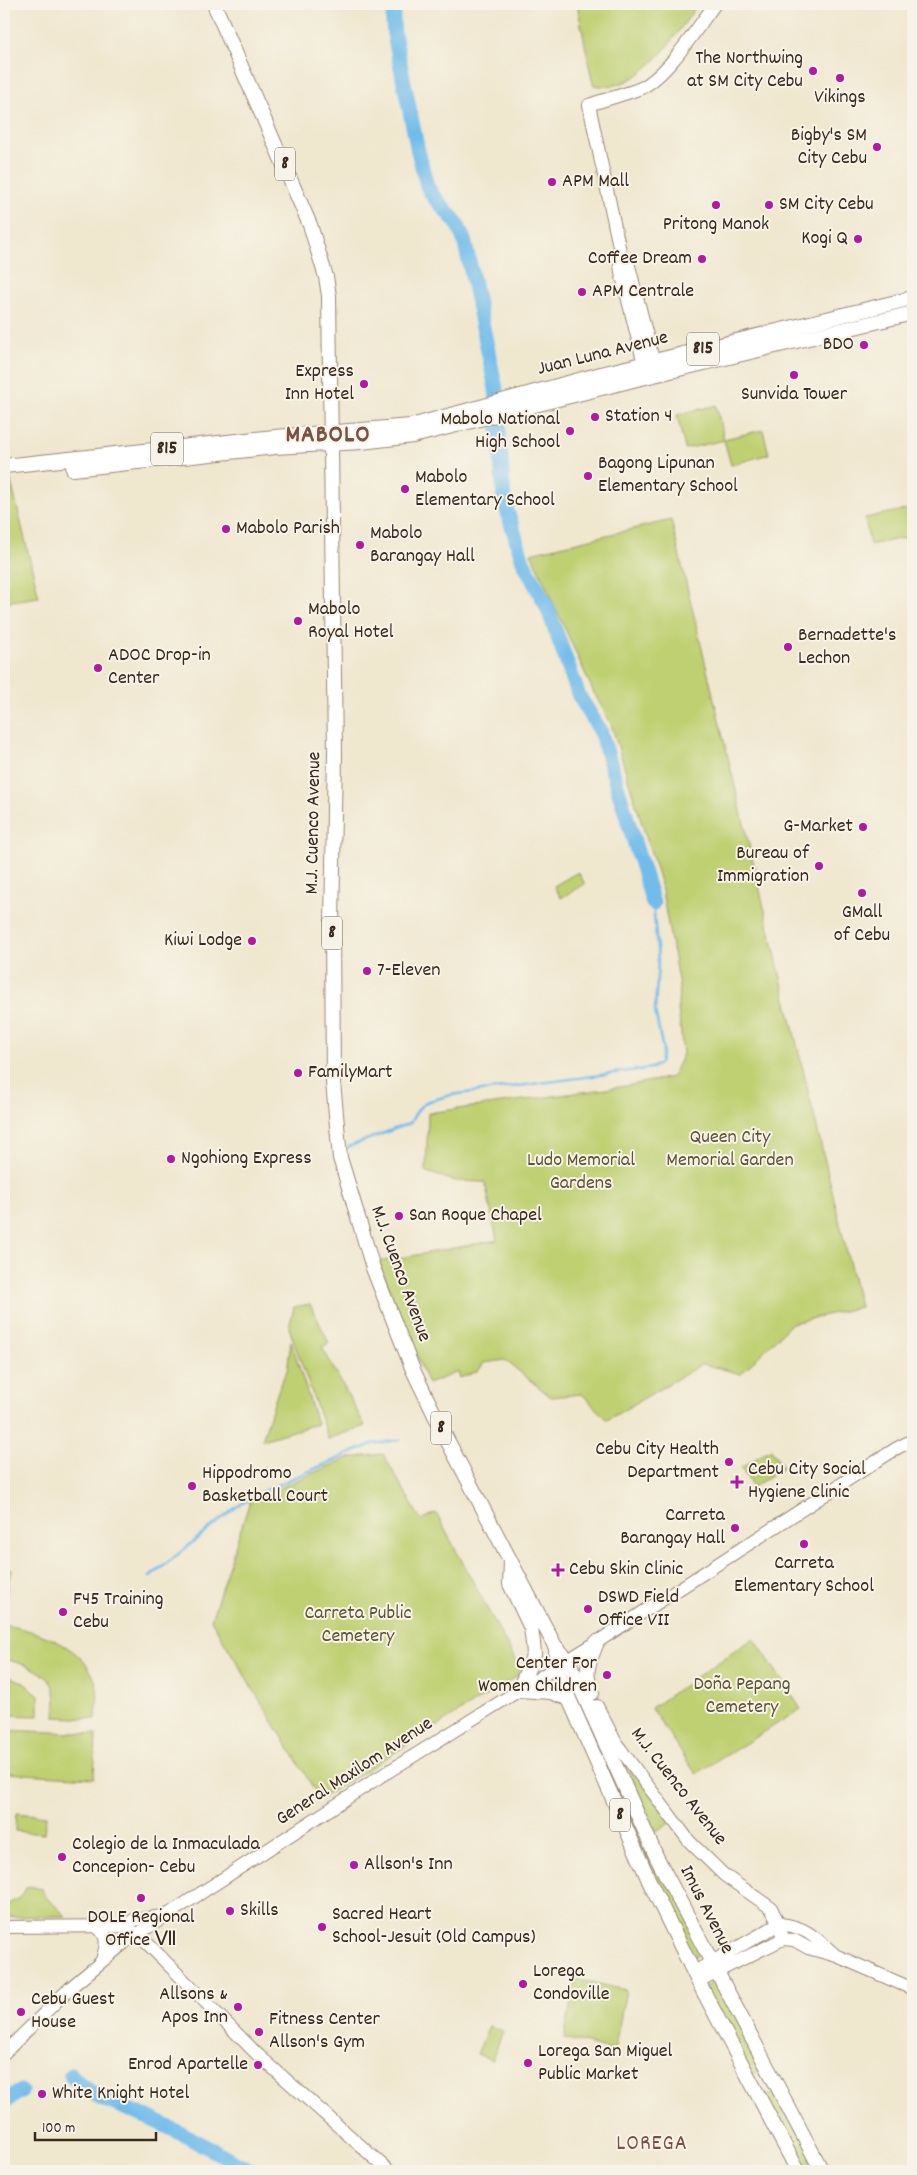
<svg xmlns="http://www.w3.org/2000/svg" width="917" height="2175" font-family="Dekko,sans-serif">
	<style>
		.green { fill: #bfd072; stroke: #7d7d48 }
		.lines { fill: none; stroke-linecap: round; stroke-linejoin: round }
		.stream { stroke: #71bceb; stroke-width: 2.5 }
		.river { stroke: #71bceb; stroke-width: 15 }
		.secondary-casing { stroke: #968876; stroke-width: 14 }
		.primary-casing { stroke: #968876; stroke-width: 16 }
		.secondary { stroke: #fff; stroke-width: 12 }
		.primary { stroke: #fff; stroke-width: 14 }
		.poi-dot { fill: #b5179e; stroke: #f7f3e8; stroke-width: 2 }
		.labels { text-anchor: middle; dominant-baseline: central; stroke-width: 4; stroke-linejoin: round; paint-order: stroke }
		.shield { fill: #f7f3e8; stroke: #73665b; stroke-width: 1 }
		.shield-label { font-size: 19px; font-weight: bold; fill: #3b2a1e }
		.poi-label { font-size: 20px; fill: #3b2a1e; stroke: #f7f3e8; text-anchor: start }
		.street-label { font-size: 20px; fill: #3b2a1e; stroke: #f7f3e8 }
		.park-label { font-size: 20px; fill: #5c5433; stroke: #f7f3e8 }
		.quarter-label { font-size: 22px; letter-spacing: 1px; fill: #795243; stroke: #f7f3e8 }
		.district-label { font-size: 25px; font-weight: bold; letter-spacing: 1px; fill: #795243; stroke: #f7f3e8 }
	</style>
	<rect width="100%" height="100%" fill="#f7f3e8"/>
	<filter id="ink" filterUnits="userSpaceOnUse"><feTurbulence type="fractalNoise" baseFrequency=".02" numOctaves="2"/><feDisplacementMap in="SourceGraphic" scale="10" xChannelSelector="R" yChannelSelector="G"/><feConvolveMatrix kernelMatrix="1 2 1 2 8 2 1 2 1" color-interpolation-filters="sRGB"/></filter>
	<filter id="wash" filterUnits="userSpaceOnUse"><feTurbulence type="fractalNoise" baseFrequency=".0096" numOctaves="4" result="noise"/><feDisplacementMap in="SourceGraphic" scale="20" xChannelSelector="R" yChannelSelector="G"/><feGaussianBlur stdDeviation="1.12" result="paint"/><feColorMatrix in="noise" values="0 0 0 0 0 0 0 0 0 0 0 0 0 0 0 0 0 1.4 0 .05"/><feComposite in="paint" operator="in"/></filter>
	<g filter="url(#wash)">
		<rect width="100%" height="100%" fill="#f0e7cf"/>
		<path class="green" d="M577,4H698C675,35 641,95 594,85L592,80Z
			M716,405L724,439L763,430L769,454L731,465L724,440L685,449L677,415Z
			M10,478L39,597L5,602L4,479Z
			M913,508V536L870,545L865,518Z
			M671,520L860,1307L792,1323L741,1374L702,1364L607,1420L582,1394L551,1397L505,1360L484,1363L478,1371L460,1378L458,1372L428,1384L379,1262L497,1240L485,1182L455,1181L426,1172L428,1113L620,1087L672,1077L683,1054L678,1007L679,986L661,885L611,724L593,691L531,553Z
			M578,872L585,884L561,898L554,886Z
			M310,1304L329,1343L322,1347L365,1426L328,1439L289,1328L294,1307Z
			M291,1341L317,1424L262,1440L281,1382L287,1371Z
			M771,1449L783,1468L753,1487L741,1468Z
			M383,1454L421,1520L436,1513L522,1673L320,1799L211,1620L250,1501L347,1458Z
			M4,1567L11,1569L4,1601Z
			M4,1625C39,1631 89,1647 97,1688C99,1697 96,1710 96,1719L55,1717C55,1710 57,1700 55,1693C50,1670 23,1664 4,1659Z
			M754,1638L801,1709L696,1774L651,1708Z
			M4,1675L21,1681L39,1695V1716L4,1715Z
			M597,1720L705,1951L689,1960L585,1734L591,1732Z
			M4,1730L96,1734L94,1778L4,1773Z
			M618,1746L670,1823L656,1831Z
			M16,1813L46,1816L44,1834L15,1831Z
			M30,1886L41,1889L45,1896L66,1916L4,1917V1906L20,1898L26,1888Z
			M576,1979L626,1990L614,2051L564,2038Z
			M720,1979L767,2067L748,2076L702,1988Z
			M489,2026L503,2031L492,2060L477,2054Z
			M779,2090L822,2171H799L761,2100Z"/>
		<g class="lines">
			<path class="stream" d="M348,1147L410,1123L419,1108L426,1102L451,1095L652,1068L660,1063L663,1050L655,1011L658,960L653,903
				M150,1577L235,1508L257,1494L358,1450L372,1444L400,1440"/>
			<path class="river" d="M397,4C391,13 393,23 394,34L418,151L427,186L433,196L457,223L464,240L469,261L496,389L504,501L523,561L547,607L579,696L600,730L653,903
				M71,2075C89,2096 113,2103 137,2113C177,2129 215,2152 253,2171
				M4,2102L21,2091"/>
		</g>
	</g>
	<g filter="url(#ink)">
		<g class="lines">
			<g class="secondary-casing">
				<path id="secondary" d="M620,251L589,105C606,99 624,95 641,88C668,75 697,28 715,4
					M621,256L628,262L656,371
					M621,256L620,264L621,272L646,372
					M597,1706L616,1743L689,1841L724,1875L771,1908L779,1924L783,1939
					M95,1926C110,1934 106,1947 102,1960
					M124,1926L134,1920L163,1916
					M4,1927L122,1926L138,1934L257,2054L389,2171
					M694,1972L779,1924C805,1926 816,1938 834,1954
					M698,1981L783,1939L794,1940L808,1948L837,1956L913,1989
					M4,2053L70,1988L124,1943L378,1778L597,1642L897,1448L913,1440"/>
			</g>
			<g class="primary-casing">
				<path id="primary" d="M214,4L310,225L326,277L329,296L335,753L332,925L333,1082L340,1158L345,1174L373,1268L413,1370L444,1434L555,1646L568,1660L657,1858L822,2171
					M4,466L275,437L411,426L601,374L913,298
					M73,469L275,447L361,442L413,436L637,379L913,313
					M511,1563L510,1584L531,1628L533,1643L534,1654L519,1690L551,1692L569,1699
					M556,1647V1667L569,1699L651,1885L698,1981L798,2171
					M592,1693C583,1671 589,1663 597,1642"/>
			</g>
			<use href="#secondary" class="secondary"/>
			<use href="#primary" class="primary"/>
		</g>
	</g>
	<g class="poi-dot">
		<circle cx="813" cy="71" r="5"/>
		<circle cx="840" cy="78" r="5"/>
		<circle cx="877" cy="147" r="5"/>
		<circle cx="552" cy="182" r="5"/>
		<circle cx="716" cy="205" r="5"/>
		<circle cx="769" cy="205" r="5"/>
		<circle cx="858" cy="239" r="5"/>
		<circle cx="702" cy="259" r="5"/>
		<circle cx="582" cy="292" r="5"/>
		<circle cx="864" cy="345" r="5"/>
		<circle cx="794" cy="375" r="5"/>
		<circle cx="364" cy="384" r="5"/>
		<circle cx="595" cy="417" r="5"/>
		<circle cx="570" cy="431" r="5"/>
		<circle cx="588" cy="476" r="5"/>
		<circle cx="405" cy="489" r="5"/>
		<circle cx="226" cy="529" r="5"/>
		<circle cx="360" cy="545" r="5"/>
		<circle cx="298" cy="621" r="5"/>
		<circle cx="788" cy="647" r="5"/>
		<circle cx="98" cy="668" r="5"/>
		<circle cx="863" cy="827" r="5"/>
		<circle cx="819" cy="866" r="5"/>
		<circle cx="862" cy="893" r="5"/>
		<circle cx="252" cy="941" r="5"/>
		<circle cx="367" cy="971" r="5"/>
		<circle cx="298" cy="1073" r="5"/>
		<circle cx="171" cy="1159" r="5"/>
		<circle cx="399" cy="1216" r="5"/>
		<circle cx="729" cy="1462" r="5"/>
		<path d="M734.5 1474.5h5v5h5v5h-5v5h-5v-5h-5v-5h5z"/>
		<circle cx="192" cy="1486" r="5"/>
		<circle cx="735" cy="1528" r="5"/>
		<circle cx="804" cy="1544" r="5"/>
		<path d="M555.5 1562.5h5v5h5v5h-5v5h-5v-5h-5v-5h5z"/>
		<circle cx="588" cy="1609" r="5"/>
		<circle cx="63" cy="1612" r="5"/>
		<circle cx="607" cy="1675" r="5"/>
		<circle cx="62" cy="1857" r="5"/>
		<circle cx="354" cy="1865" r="5"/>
		<circle cx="141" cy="1898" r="5"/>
		<circle cx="230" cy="1911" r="5"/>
		<circle cx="322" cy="1927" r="5"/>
		<circle cx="523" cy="1984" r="5"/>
		<circle cx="238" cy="2007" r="5"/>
		<circle cx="21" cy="2012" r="5"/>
		<circle cx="259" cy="2032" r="5"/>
		<circle cx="528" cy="2063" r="5"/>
		<circle cx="258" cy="2065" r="5"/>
		<circle cx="42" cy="2094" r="5"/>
	</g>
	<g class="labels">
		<g class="shield">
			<rect x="275" y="147.5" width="20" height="33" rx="4"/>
			<rect x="687" y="332.5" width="32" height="33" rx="4"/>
			<rect x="151" y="432.5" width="32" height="33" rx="4"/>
			<rect x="322" y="916.5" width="20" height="33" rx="4"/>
			<rect x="431" y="1411.5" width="20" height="33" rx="4"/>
			<rect x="610" y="1798.5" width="20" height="33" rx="4"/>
		</g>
		<g class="shield-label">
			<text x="285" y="164">8</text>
			<text x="703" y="349">815</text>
			<text x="167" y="449">815</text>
			<text x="332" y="933">8</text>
			<text x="441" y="1428">8</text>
			<text x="620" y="1815">8</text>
		</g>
		<g class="poi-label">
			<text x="803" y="59" text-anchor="end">The Northwing<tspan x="803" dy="23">at SM City Cebu</tspan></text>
			<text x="840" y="98" text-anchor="middle">Vikings</text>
			<text x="867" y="136" text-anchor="end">Bigby's SM<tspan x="867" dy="23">City Cebu</tspan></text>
			<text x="562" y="182">APM Mall</text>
			<text x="779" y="205">SM City Cebu</text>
			<text x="716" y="225" text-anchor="middle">Pritong Manok</text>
			<text x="848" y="239" text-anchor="end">Kogi Q</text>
			<text x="692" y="259" text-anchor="end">Coffee Dream</text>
			<text x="592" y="292">APM Centrale</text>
			<text x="854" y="345" text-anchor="end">BDO</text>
			<text x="354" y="372" text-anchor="end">Express<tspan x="354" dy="23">Inn Hotel</tspan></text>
			<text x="794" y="395" text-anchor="middle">Sunvida Tower</text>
			<text x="605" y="417">Station 4</text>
			<text x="560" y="420" text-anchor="end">Mabolo National<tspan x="560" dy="23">High School</tspan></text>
			<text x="598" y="464">Bagong Lipunan<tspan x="598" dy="23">Elementary School</tspan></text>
			<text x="415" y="478">Mabolo<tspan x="415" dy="23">Elementary School</tspan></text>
			<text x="236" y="529">Mabolo Parish</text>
			<text x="370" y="534">Mabolo<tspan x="370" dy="23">Barangay Hall</tspan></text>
			<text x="308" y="610">Mabolo<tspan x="308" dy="23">Royal Hotel</tspan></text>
			<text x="798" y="636">Bernadette's<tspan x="798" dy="23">Lechon</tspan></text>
			<text x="108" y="656">ADOC Drop-in<tspan x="108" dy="23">Center</tspan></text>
			<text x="853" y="827" text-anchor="end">G-Market</text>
			<text x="809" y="854" text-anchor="end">Bureau of<tspan x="809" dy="23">Immigration</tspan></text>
			<text x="862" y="913" text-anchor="middle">GMall<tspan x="862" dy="23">of Cebu</tspan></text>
			<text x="242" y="941" text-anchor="end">Kiwi Lodge</text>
			<text x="377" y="971">7-Eleven</text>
			<text x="308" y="1073">FamilyMart</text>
			<text x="181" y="1159">Ngohiong Express</text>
			<text x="409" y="1216">San Roque Chapel</text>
			<text x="719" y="1450" text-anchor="end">Cebu City Health<tspan x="719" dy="23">Department</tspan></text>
			<text x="748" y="1470">Cebu City Social<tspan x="748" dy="23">Hygiene Clinic</tspan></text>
			<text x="202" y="1474">Hippodromo<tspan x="202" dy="23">Basketball Court</tspan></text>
			<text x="725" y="1516" text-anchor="end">Carreta<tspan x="725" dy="23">Barangay Hall</tspan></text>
			<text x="804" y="1564" text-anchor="middle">Carreta<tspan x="804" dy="23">Elementary School</tspan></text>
			<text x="569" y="1570">Cebu Skin Clinic</text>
			<text x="598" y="1598">DSWD Field<tspan x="598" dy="23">Office VII</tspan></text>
			<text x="73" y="1600">F45 Training<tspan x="73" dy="23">Cebu</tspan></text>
			<text x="597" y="1664" text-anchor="end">Center For<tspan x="597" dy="23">Women Children</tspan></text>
			<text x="72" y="1845">Colegio de la Inmaculada<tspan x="72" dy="23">Concepion- Cebu</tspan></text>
			<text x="364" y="1865">Allson's Inn</text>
			<text x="240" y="1911">Skills</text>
			<text x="332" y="1915">Sacred Heart<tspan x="332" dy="23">School-Jesuit (Old Campus)</tspan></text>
			<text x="141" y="1918" text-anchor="middle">DOLE Regional<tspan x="141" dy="23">Office Ⅶ</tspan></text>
			<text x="533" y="1972">Lorega<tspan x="533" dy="23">Condoville</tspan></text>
			<text x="228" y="1995" text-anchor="end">Allsons &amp;<tspan x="228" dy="23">Apos Inn</tspan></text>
			<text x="31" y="2000">Cebu Guest<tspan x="31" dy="23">House</tspan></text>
			<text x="269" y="2020">Fitness Center<tspan x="269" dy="23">Allson's Gym</tspan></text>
			<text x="538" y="2052">Lorega San Miguel<tspan x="538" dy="23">Public Market</tspan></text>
			<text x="248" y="2065" text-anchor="end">Enrod Apartelle</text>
			<text x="52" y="2094">White Knight Hotel</text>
		</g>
		<g class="street-label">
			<text transform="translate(603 354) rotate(-14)">Juan Luna Avenue</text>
			<text transform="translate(314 823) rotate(-89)">M.J. Cuenco Avenue</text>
			<text transform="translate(400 1274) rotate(70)">M.J. Cuenco Avenue</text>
			<text transform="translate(355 1772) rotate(-33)">General Maxilom Avenue</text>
			<text transform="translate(678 1787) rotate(52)">M.J. Cuenco Avenue</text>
			<text transform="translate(706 1910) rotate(63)">Imus Avenue</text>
		</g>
		<g class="park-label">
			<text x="730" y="1138">Queen City<tspan x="730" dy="23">Memorial Garden</tspan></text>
			<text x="581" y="1161">Ludo Memorial<tspan x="581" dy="23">Gardens</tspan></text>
			<text x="358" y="1614">Carreta Public<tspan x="358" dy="23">Cemetery</tspan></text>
			<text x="742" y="1685">Doña Pepang<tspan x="742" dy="23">Cemetery</tspan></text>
		</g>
		<g class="quarter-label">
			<text x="652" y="2144">LOREGA</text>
		</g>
		<g class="district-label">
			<text x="328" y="436">MABOLO</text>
		</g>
	</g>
	<rect width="917" height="2175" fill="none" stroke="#f7f3e8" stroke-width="20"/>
	<path d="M35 2132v8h121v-8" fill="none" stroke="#3b2a1e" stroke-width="2.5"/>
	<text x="42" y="2132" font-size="15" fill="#3b2a1e" stroke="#f7f3e8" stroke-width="4" paint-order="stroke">100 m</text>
</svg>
